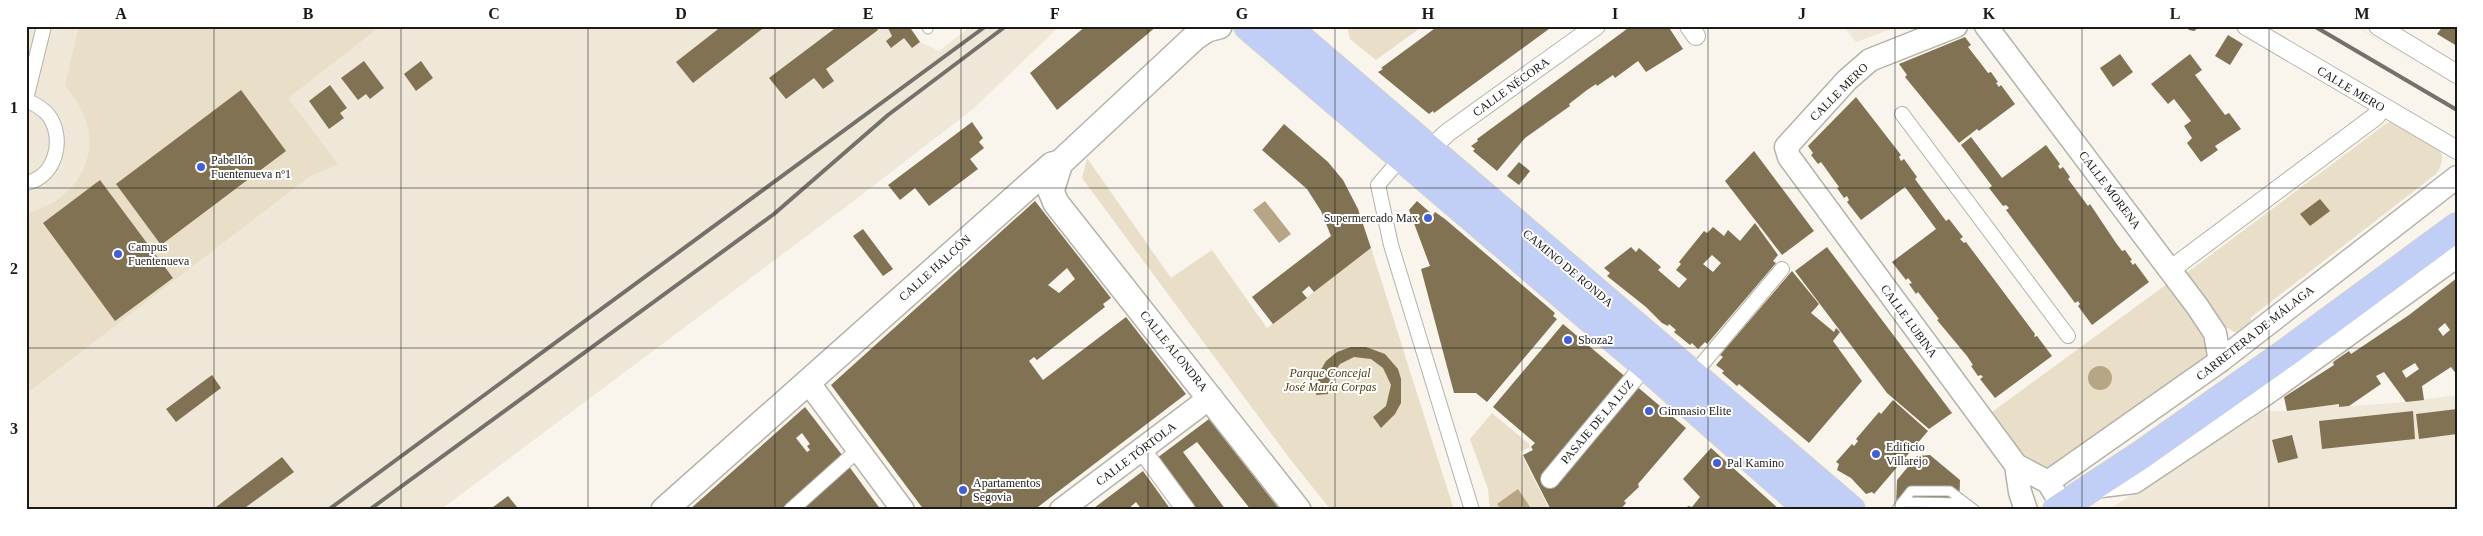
<svg xmlns="http://www.w3.org/2000/svg" width="2483" height="536" font-family="Georgia,serif">
	<style>
		.built { fill: #efe8d8 }
		.green { fill: #e9dec8 }
		.water { fill: #b6a685 }
		.building { fill: #807252; fill-rule: evenodd }
		.lines { fill: none; stroke-linecap: round; stroke-linejoin: round }
		.service-casing { stroke: #b5b2aa; stroke-width: 11 }
		.pedestrian-casing { stroke: #b5b2aa; stroke-width: 16 }
		.minor-casing { stroke: #b5b2aa; stroke-width: 20 }
		.tertiary-casing { stroke: #b5b2aa; stroke-width: 25 }
		.secondary-casing { stroke: #b5b2aa; stroke-width: 28 }
		.primary-casing { stroke: #d2d1d1; stroke-width: 30 }
		.service { stroke: #fff; stroke-width: 9 }
		.pedestrian { stroke: #fff; stroke-width: 14 }
		.minor { stroke: #fff; stroke-width: 18 }
		.tertiary { stroke: #fff; stroke-width: 22 }
		.secondary { stroke: #fff; stroke-width: 25 }
		.primary { stroke: #c1cef6; stroke-width: 28 }
		.rail { stroke: #74716b; stroke-width: 4 }
		.grid { fill: none; stroke: #1c1a17; stroke-width: 1; stroke-opacity: 0.55 }
		.poi-dot { fill: #445fd3; stroke: #fff; stroke-width: 2 }
		.labels { text-anchor: middle; dominant-baseline: central; stroke-width: 4; stroke-linejoin: round; paint-order: stroke }
		.street-label { font-size: 12px; fill: #1c1a17; stroke: #fff }
		.poi-label { font-size: 12px; fill: #1c1a17; stroke: #fff; text-anchor: start }
		.park-label { font-size: 12px; font-style: italic; fill: #4d3b10; stroke: #fff }
		.neatline { fill: none; stroke: #1c1a17; stroke-width: 2 }
		.grid-label { font-size: 16px; text-anchor: middle; font-weight: bold; fill: #1c1a17 }
	</style>
	<rect width="100%" height="100%" fill="#f9f5ec"/>
	<path class="built" d="M26,26H909L920,42L939,51L971,26H1060L972,110L847,206L440,510H26Z
		M1843,26H1900L1856,42Z
		M2457,395V510H2108L2264,411H2288L2339,404V407L2406,402Z"/>
	<path class="green" d="M79,26H381L288,98L338,164L309,177L26,394V213C63,205 94,173 89,133C87,115 75,99 65,85Z
		M1347,26H1423L1376,60L1350,39Z
		M2355,26H2356L2457,87Z
		M2394,122L2440,149C2444,159 2442,165 2436,174L2250,318L2256,326L2239,334L2223,326L2182,275L2184,269L2188,272L2387,123Z
		M1087,158L1171,278L1212,250L1267,328L1371,248L1454,510H1331L1290,459L1082,178Z
		M2167,284L2204,334L2208,357L2051,469C2016,464 2008,441 1988,415Z
		M1492,413L1529,444L1530,447L1520,452L1550,510H1490L1488,489L1470,439Z"/>
	<path class="water" d="M1265,201L1291,234L1279,243L1253,210Z
		M2088 378a12 12 0 1 1 24 0a12 12 0 1 1-24 0Z
		M1518,489L1532,510H1502L1497,504Z"/>
	<path class="building" d="M722,26H766L693,83L676,62Z
		M838,26H876L878,30L826,69L834,81L823,89L814,78L786,99L769,78Z
		M887,26H909L920,42L912,48L904,38L891,48L886,41L892,36Z
		M1086,26H1157L1057,110L1030,73Z
		M1438,26H1553L1434,113L1433,111L1429,114L1378,72L1383,69L1381,68Z
		M1631,26H1668L1683,49L1646,72L1638,61L1615,78L1613,75L1597,86L1596,84L1587,90L1569,104L1570,106L1525,138L1497,171L1473,151L1475,149L1471,146L1478,141L1477,139Z
		M2186,26H2201L2194,31L2189,30Z
		M2443,26H2457V46L2437,34Z
		M2228,35L2243,44L2230,65L2215,56Z
		M1965,37L1971,45L1968,47L1982,65L1988,73L1991,72L1998,82L1996,83L1999,87L2001,85L2015,104L1979,131L1977,129L1959,143L1905,77L1907,75L1899,64Z
		M2120,54L2133,72L2113,87L2100,68Z
		M2190,54L2202,70L2195,75L2225,115L2229,113L2241,129L2215,146L2218,150L2201,162L2187,143L2192,138L2184,126L2191,121L2174,99L2168,104L2151,84Z
		M364,61L384,88L370,99L366,94L358,100L341,78Z
		M421,61L433,78L416,91L404,74Z
		M330,85L347,108L340,113L344,118L329,129L309,101Z
		M241,90L286,151L161,245L116,184Z
		M1856,97L1901,155L1899,157L1901,161L1904,159L1917,177L1915,179L1946,221L1949,219L1963,237L1960,239L1964,243L1966,242L2035,334L2034,337L2037,336L2052,356L1995,398L1980,379L1983,377L1981,375L1978,376L1971,366L1973,365L1967,356L1937,320L1939,319L1918,292L1916,294L1909,284L1912,283L1908,278L1906,280L1892,262L1936,229L1905,187L1861,220L1847,202L1849,200L1847,196L1844,198L1837,188L1839,187L1821,162L1818,164L1811,155L1813,153L1808,146Z
		M972,122L983,138L979,142L984,148L970,159L978,169L929,206L915,188L900,200L888,185Z
		M1284,124L1328,162L1343,180L1358,209L1371,248L1314,292L1309,286L1302,292L1307,298L1273,324L1252,297L1331,236L1321,211L1307,189L1262,150Z
		M1971,137L2002,178L2046,145L2060,164L2058,166L2060,169L2063,167L2070,177L2068,179L2088,206L2090,204L2116,243L2122,251L2125,250L2132,260L2130,261L2133,265L2135,263L2149,282L2092,325L2078,306L2080,304L2078,301L2075,303L2061,284L2006,210L2009,208L2006,205L2003,206L1989,188L1992,186L1961,145Z
		M1754,151L1814,231L1782,255L1725,181Z
		M1519,162L1530,171L1519,185L1507,176Z
		M100,180L173,278L115,321L43,223Z
		M2320,199L2330,211L2310,226L2300,214Z
		M1035,201L1111,298L1103,304L1105,307L1037,360L1034,357L1029,361L1043,380L1126,317L1186,394L1034,510H924L831,385ZM1067,268L1075,279L1059,293L1048,285Z
		M1417,201L1433,215L1435,212L1445,219L1555,313L1553,316L1557,319L1487,402L1476,393H1454L1421,269L1430,266L1409,210Z
		M1755,223L1778,255L1773,261L1776,263L1707,344L1705,342L1698,349L1692,343L1690,345L1674,332L1676,330L1669,324L1668,326L1662,323L1646,307L1607,276L1610,273L1604,268L1631,247L1636,252L1639,248L1661,267L1658,270L1679,288L1687,279L1676,270L1681,264L1679,262L1704,231L1707,233L1713,227L1724,236L1728,230L1740,241ZM1712,255L1721,263L1713,272L1703,264Z
		M863,229L893,269L883,276L853,236Z
		M1827,247L1952,413L1929,429L1887,393L1795,271Z
		M1792,271L1819,304L1811,313L1834,332L1836,328L1840,332L1833,341L1862,381L1809,443L1739,384L1737,386L1722,373L1724,371L1716,365L1723,357L1720,355Z
		M2457,278V375L2451,367L2422,386L2424,400L2406,402L2384,372L2376,376L2381,384L2349,406L2339,407V404L2287,411L2284,397L2334,365L2333,362L2349,351L2351,354L2409,315ZM2445,323L2450,330L2443,336L2438,329ZM2415,363L2419,369L2406,378L2402,371Z
		M1563,324L1686,428L1638,484L1639,487L1624,501L1626,503L1620,510H1551L1523,455L1533,450L1531,447L1535,443L1493,407Z
		M1351,347H1366L1385,354L1398,369L1401,379V403L1395,414L1381,428L1373,417L1386,406L1391,385L1383,368L1371,359L1354,357L1340,364L1330,378L1328,394L1316,395L1319,373L1326,361L1337,352Z
		M212,375L221,388L176,422L166,409Z
		M1893,400L1928,431L1874,494L1872,492L1866,494L1851,478L1837,470L1839,464L1836,462L1852,444L1854,446L1858,441L1856,439L1879,412L1881,414Z
		M805,407L842,455L782,510H689ZM802,433L810,444L807,446L810,450L807,452L796,438Z
		M2457,409V434L2419,439L2416,414Z
		M2413,411L2415,439L2322,449L2319,421Z
		M1209,419L1280,510H1251L1197,442L1183,452L1226,510H1196L1157,458Z
		M2292,435L2298,458L2278,463L2272,440Z
		M1711,448L1761,493L1780,510H1685L1688,506L1692,507L1700,497L1683,479Z
		M1930,455L1960,480L1959,510H1900L1896,507L1897,480L1917,456Z
		M282,457L294,472L242,510H212Z
		M848,465L881,510H797Z
		M1143,471L1171,510H1142L1136,502L1127,510H1096L1094,508Z
		M508,496L517,507L513,510H489Z"/>
	<g class="lines">
		<g class="service-casing">
			<path id="service" d="M926,26L928,29
				M1902,502L1965,503
				M1896,510L1911,491H1950L1975,510"/>
		</g>
		<g class="pedestrian-casing">
			<path id="pedestrian" d="M26,99L44,26
				M26,100C35,104 43,108 49,116C65,139 56,177 26,183
				M1902,114L2068,336
				M1402,157L1378,185L1391,245L1472,510
				M1703,363L1782,269
				M791,510L858,450"/>
		</g>
		<g class="minor-casing">
			<path id="minor" d="M1689,26L1696,36
				M2246,26L2457,150
				M2378,26L2457,74
				M1429,150L1447,133L1596,26
				M2170,270L2376,116L2382,107
				M1142,450L1186,510
				M1550,479L1645,365"/>
		</g>
		<g class="tertiary-casing">
			<path id="tertiary" d="M1956,26L1870,60L1847,80L1786,147L1789,157L2016,465L2048,482L2062,505
				M1986,26L2197,306L2215,333L2220,361
				M808,382L903,510
				M2016,465L2020,492L2026,510
				M2048,482L2220,361L2457,177
				M2093,487L2134,482L2267,393L2457,256
				M1061,510L1211,397"/>
		</g>
		<g class="secondary-casing">
			<path id="secondary" d="M1060,163L1051,191L1056,203L1298,510
				M664,510L1052,165L1060,163L1195,37L1207,29L1219,26"/>
		</g>
		<g class="primary-casing">
			<path id="primary" d="M1248,26L1645,365L1810,510
				M1285,26L1851,510
				M2057,510L2141,455L2286,353L2457,227"/>
		</g>
		<use href="#service" class="service"/>
		<use href="#pedestrian" class="pedestrian"/>
		<use href="#minor" class="minor"/>
		<use href="#tertiary" class="tertiary"/>
		<use href="#secondary" class="secondary"/>
		<use href="#primary" class="primary"/>
		<path class="rail" d="M2314,26L2457,110
			M328,510L986,26
			M369,510L774,214L888,115L1006,26"/>
	</g>
	<path class="grid" d="M214,26V510M401,26V510M588,26V510M775,26V510M961,26V510M1148,26V510M1335,26V510M1522,26V510M1708,26V510M1895,26V510M2082,26V510M2269,26V510M26,188H2457M26,348H2457"/>
	<g class="poi-dot">
		<circle cx="201" cy="167" r="5"/>
		<circle cx="1428" cy="218" r="5"/>
		<circle cx="118" cy="254" r="5"/>
		<circle cx="1568" cy="340" r="5"/>
		<circle cx="1649" cy="411" r="5"/>
		<circle cx="1876" cy="454" r="5"/>
		<circle cx="1717" cy="463" r="5"/>
		<circle cx="963" cy="490" r="5"/>
	</g>
	<g class="labels">
		<g class="street-label">
			<text transform="translate(1511 87) rotate(-36)">CALLE NÉCORA</text>
			<text transform="translate(2351 89) rotate(31)">CALLE MERO</text>
			<text transform="translate(1839 92) rotate(-45)">CALLE MERO</text>
			<text transform="translate(2110 190) rotate(53)">CALLE MORENA</text>
			<text transform="translate(935 268) rotate(-42)">CALLE HALCÓN</text>
			<text transform="translate(1568 268) rotate(40)">CAMINO DE RONDA</text>
			<text transform="translate(1909 321) rotate(54)">CALLE LUBINA</text>
			<text transform="translate(2255 333) rotate(-38)">CARRETERA DE MÁLAGA</text>
			<text transform="translate(1174 351) rotate(51)">CALLE ALONDRA</text>
			<text transform="translate(1597 422) rotate(-50)">PASAJE DE LA LUZ</text>
			<text transform="translate(1136 454) rotate(-37)">CALLE TÓRTOLA</text>
		</g>
		<g class="poi-label">
			<text x="211" y="160">Pabellón<tspan x="211" dy="14">Fuentenueva nº1</tspan></text>
			<text x="1418" y="218" text-anchor="end">Supermercado Max</text>
			<text x="128" y="247">Campus<tspan x="128" dy="14">Fuentenueva</tspan></text>
			<text x="1578" y="340">Sboza2</text>
			<text x="1659" y="411">Gimnasio Elite</text>
			<text x="1886" y="447">Edificio<tspan x="1886" dy="14">Villarejo</tspan></text>
			<text x="1727" y="463">Pal Kamino</text>
			<text x="973" y="483">Apartamentos<tspan x="973" dy="14">Segovia</tspan></text>
		</g>
		<g class="park-label">
			<text x="1330" y="373">Parque Concejal<tspan x="1330" dy="14">José María Corpas</tspan></text>
		</g>
	</g>
	<rect width="2483" height="536" fill="none" stroke="#ffffff" stroke-width="55"/>
	<rect x="28" y="28" width="2428" height="480" class="neatline"/>
	<g class="grid-label">
		<text x="121" y="19">A</text>
		<text x="308" y="19">B</text>
		<text x="494" y="19">C</text>
		<text x="681" y="19">D</text>
		<text x="868" y="19">E</text>
		<text x="1055" y="19">F</text>
		<text x="1242" y="19">G</text>
		<text x="1428" y="19">H</text>
		<text x="1615" y="19">I</text>
		<text x="1802" y="19">J</text>
		<text x="1989" y="19">K</text>
		<text x="2175" y="19">L</text>
		<text x="2362" y="19">M</text>
		<text x="14" y="113">1</text>
		<text x="14" y="274">2</text>
		<text x="14" y="434">3</text>
	</g>
</svg>
